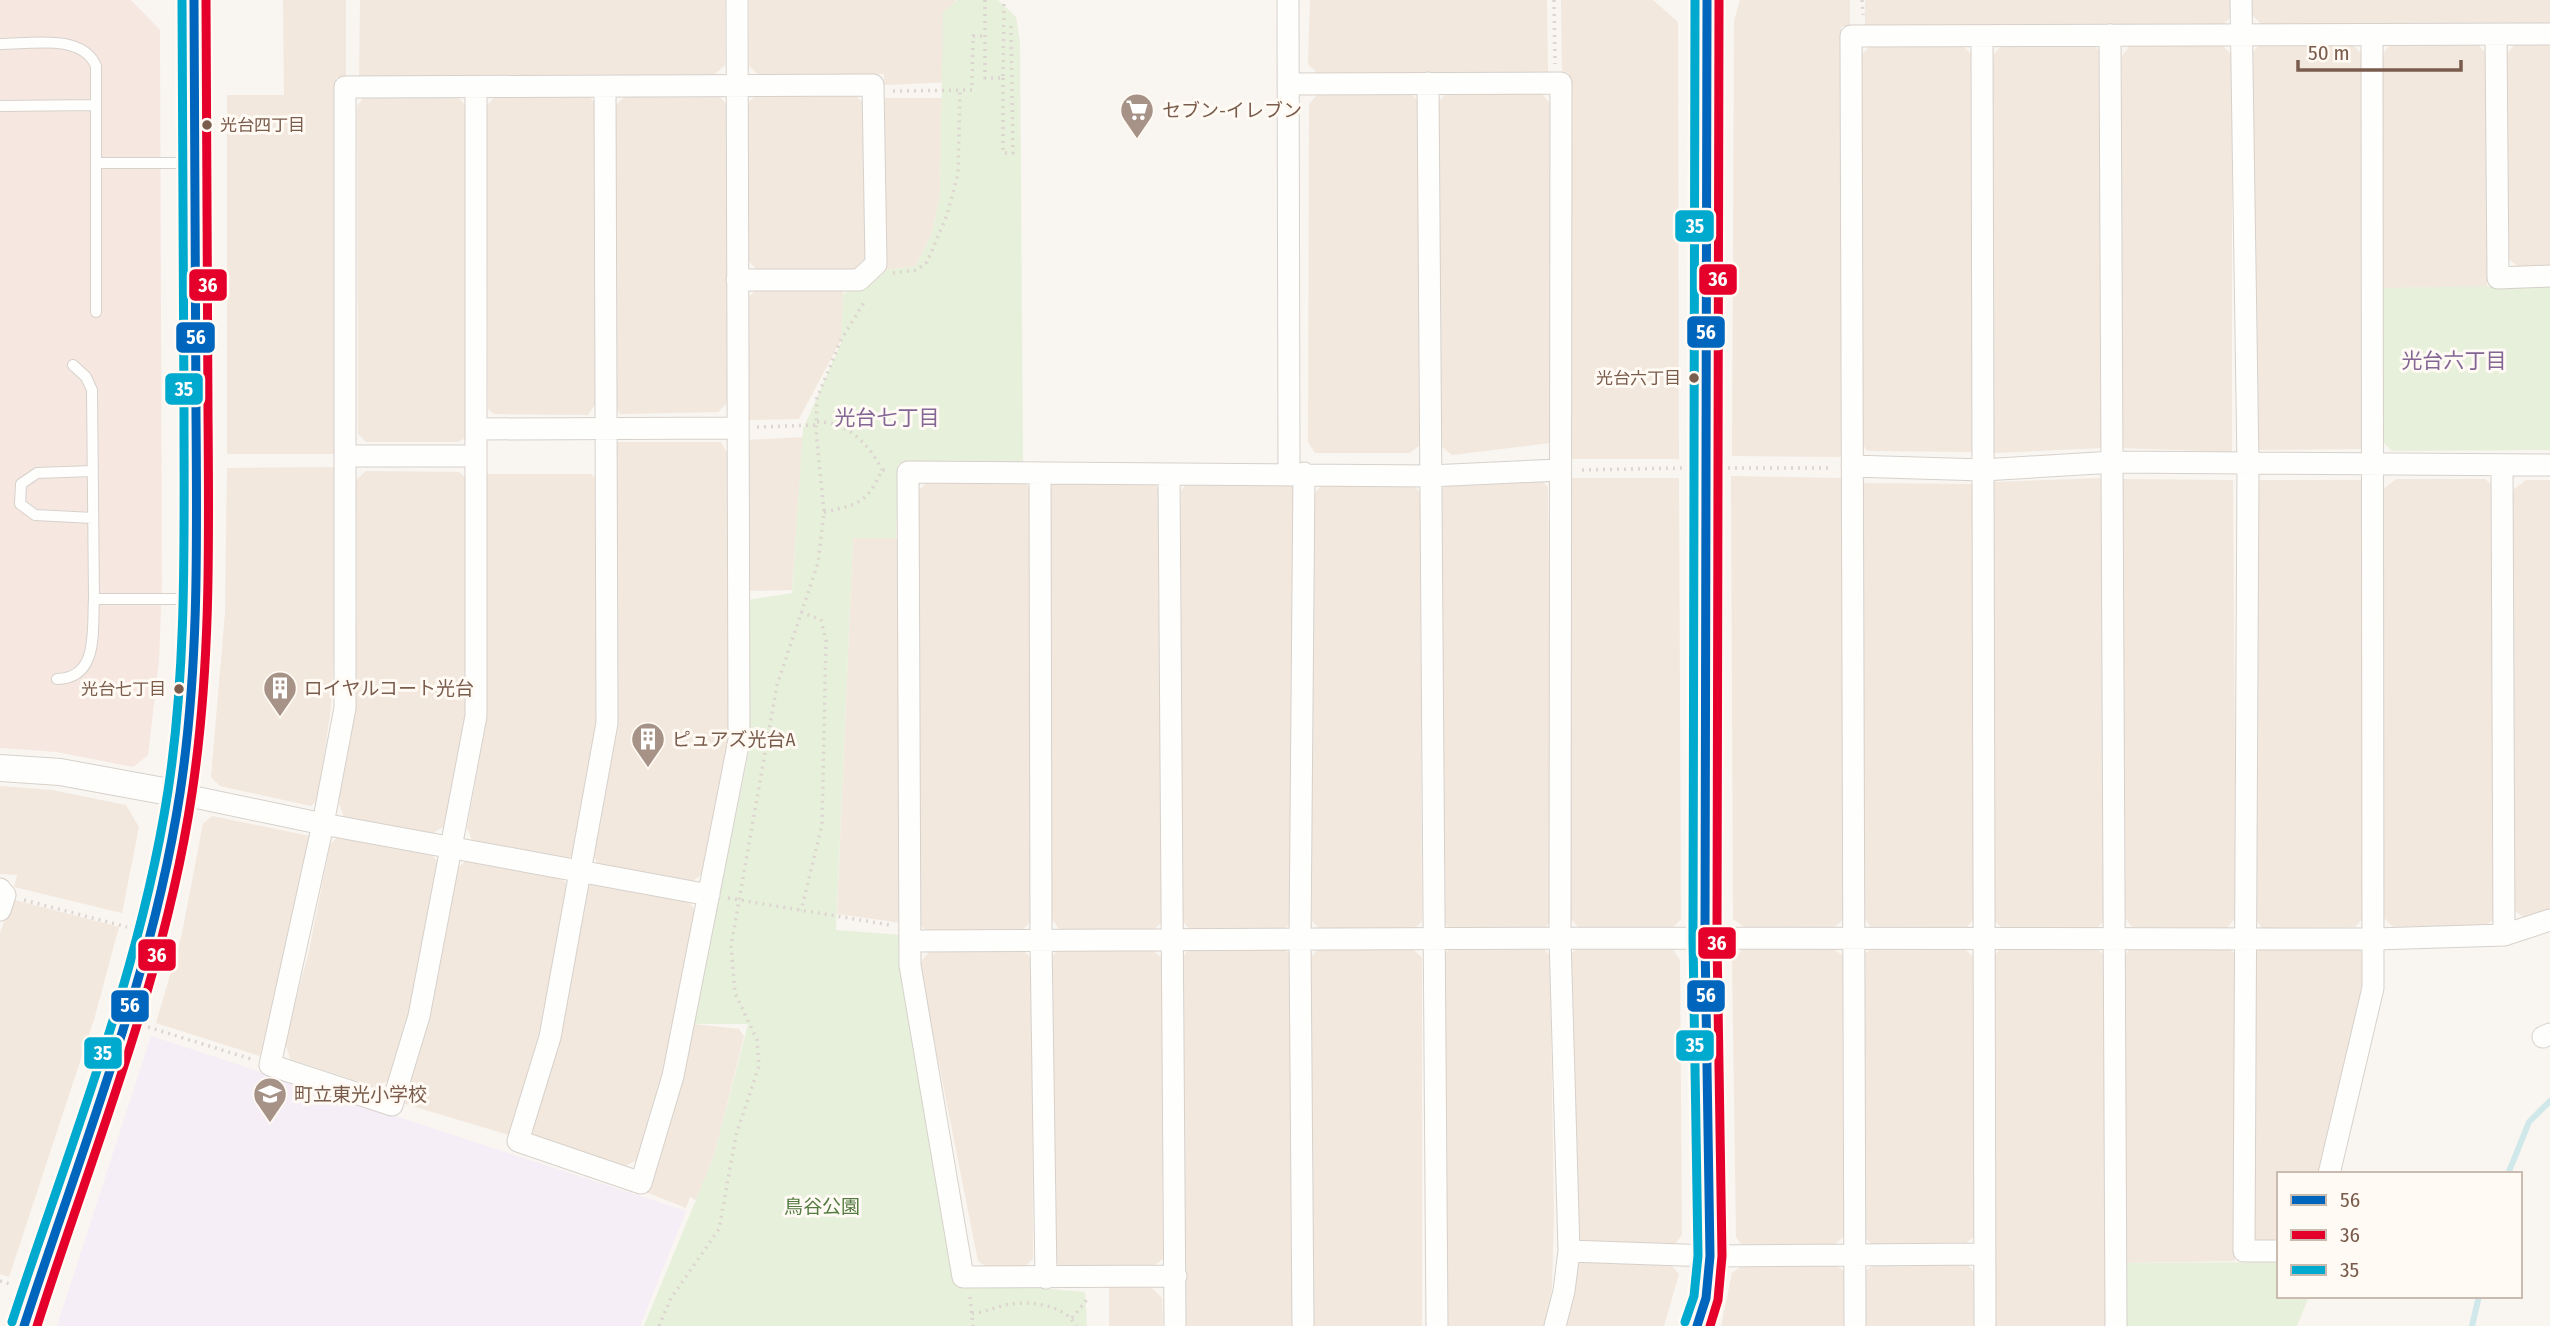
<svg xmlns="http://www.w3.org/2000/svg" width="2550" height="1326" font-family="'Fira Sans Condensed','Noto Sans JP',sans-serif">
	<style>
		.residential { fill: #f2e8de }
		.commercial { fill: #f6e8e1 }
		.education { fill: #f6eef6 }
		.green { fill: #e7f0db }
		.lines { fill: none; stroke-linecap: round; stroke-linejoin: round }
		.stream { stroke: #d0e8ea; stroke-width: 6 }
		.service-casing { stroke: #d7d1cb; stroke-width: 12 }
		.minor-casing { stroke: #d7d1cb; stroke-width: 23 }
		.tertiary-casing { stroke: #d7d1cb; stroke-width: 28 }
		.path { stroke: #dcd5d0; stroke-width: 3.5; stroke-dasharray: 2 5; stroke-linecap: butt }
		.service { stroke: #fefefd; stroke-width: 10 }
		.minor { stroke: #fefefd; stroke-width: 21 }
		.tertiary { stroke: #fefefd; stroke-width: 26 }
		.bus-1-casing { stroke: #fffaf3; stroke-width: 14 }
		.bus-2-casing { stroke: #fffaf3; stroke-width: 14 }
		.bus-3-casing { stroke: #fffaf3; stroke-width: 14 }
		.bus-1 { stroke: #0065bd; stroke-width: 9 }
		.bus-2 { stroke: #e4002b; stroke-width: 9 }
		.bus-3 { stroke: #00a9ce; stroke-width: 9 }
		.bus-dot { fill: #7a5c4d; stroke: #fffaf3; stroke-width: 2.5 }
		.labels { text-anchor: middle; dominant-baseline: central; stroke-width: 6; stroke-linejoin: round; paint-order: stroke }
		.bus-label { font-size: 17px; fill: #7a5c4d; stroke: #fffaf3; text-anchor: end }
		.poi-label { font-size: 19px; fill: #7a5c4d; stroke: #fffaf3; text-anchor: start }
		.park-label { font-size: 19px; fill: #537a41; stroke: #fffaf3 }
		.neighbourhood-label { font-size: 21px; fill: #846695; stroke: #fffaf3 }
		.line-badge { stroke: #fffaf3; stroke-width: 2.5 }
		.badge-label { font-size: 19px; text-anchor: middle; font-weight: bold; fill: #fff }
	</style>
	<rect width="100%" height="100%" fill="#f9f5f0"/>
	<path class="residential" d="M283,0H346V76L336,78L337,454H227V95H284Z
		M360,0H725V65L713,76L359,77Z
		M749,0H955L954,82L884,85V74L759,75L749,66Z
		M1310,0H1547L1548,73H1317L1308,64Z
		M1561,0H1653L1678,22L1679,459H1571L1569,73L1562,71Z
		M1740,0H1850V25L1841,27L1842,457L1732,456L1734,21Z
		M1865,0H2232V16L2223,25L1865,26Z
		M2252,0H2550V25H2262L2252,15Z
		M2093,44L2102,54V448L1994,453L1992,56L2002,45Z
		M2131,44L2222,45L2232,55V452L2121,448L2122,56Z
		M2260,44L2353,45L2363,55V449L2253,450L2251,54Z
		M2390,44L2478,45L2487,54V287L2383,288V54Z
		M2516,44H2550V266H2517L2508,258L2505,55Z
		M1871,45L1963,46L1974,57V452L1867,451L1861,441V55Z
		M1448,91L1541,93L1550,103V443L1452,455L1440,445L1438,103Z
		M1319,93H1411L1419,102L1420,445L1410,453H1315L1308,442L1309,104Z
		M497,95H588L597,105L595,404L588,415L494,414L488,409L486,106Z
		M626,95H718L728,106V402L718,412L620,414L614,404L615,106Z
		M756,95H855L864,104L866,259L855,269H756L747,259V104Z
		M365,96L458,97L467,107V437L458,442H366L358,434L357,106Z
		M885,98H942L940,195L932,233L916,266L885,270Z
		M843,288L842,338L799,419L748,420L747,299L757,289Z
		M803,437L792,590L749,591L747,440Z
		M617,442H721L729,456L731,737L701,875L691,882L598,864L594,857L617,726Z
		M337,467V603L331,707L318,800L311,806L220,786L211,777L225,613L227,468Z
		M366,471L459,472L467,479L468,713L446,825L433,833L344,817L339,803L357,619L356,480Z
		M485,474H591L595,478L598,719L575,854L564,860L472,840L467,828L487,718Z
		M1731,476L1842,478L1843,920L1833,928L1744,927L1733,919Z
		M1569,478H1679L1681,919L1673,928L1578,927L1571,919Z
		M2104,478L2106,919L2096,929H2003L1994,920L1993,482Z
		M1540,479L1548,487L1552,919L1544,929L1449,928L1441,919L1440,492L1449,481Z
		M2123,479L2233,480L2236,917L2227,928L2132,927L2125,918Z
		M2396,479H2485L2494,487L2495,919L2484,926L2393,927L2384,918L2381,491Z
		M2252,480H2362L2363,918L2355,927L2262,928L2254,917Z
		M2526,480H2550V910L2526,919L2515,911L2513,490Z
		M929,481H1024L1031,491L1032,921L1023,929L926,930L921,926L919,490Z
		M1054,481L1153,482L1161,492L1163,921L1154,929H1059L1052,919L1050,490Z
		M1324,482H1410L1420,492L1422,921L1413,931L1319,928L1312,921V497Z
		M1861,483L1973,484V919L1966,929L1872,928L1863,917Z
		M1186,484H1289L1293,487L1292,921L1283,930H1190L1181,919V491Z
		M853,537L901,538L902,923L837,914Z
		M0,786L52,790L126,805L139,827L122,913L14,887L17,875L0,874Z
		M212,816L310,836L300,903L260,1056L156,1023L181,938L203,824Z
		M340,834L429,852L440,864L413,1006L391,1079L376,1087L290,1059L285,1041L309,951L330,845Z
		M468,859L561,878L568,885L544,1016L509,1135L402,1103L429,1017L458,868Z
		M596,882L688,901L696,911L664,1073L637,1160L624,1166L534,1136L530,1125L586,887Z
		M11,899L119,927L95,1016L9,1277L0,1274V934Z
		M2131,946L2226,947L2235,954V1261L2127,1263L2124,957Z
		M1320,947L1414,950L1422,958V1326H1313L1311,957Z
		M1542,947L1550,956L1554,1214L1552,1289L1547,1317L1544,1326H1442V957L1450,948Z
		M1579,947L1672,948L1680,960L1682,1235L1674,1245L1580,1243L1574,1238L1571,954Z
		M2003,947L2097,949L2104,955L2106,1326H1995L1992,957Z
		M2262,947L2358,948L2366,957L2363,985L2320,1174H2279V1242H2262L2254,1239V955Z
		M1059,948L1151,949L1162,958L1163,1259L1150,1268L1061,1269L1053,1256L1051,958Z
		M1283,948L1293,958V1326H1182V958L1189,949Z
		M1872,948L1964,949L1974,957L1975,1236L1966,1243L1873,1245L1863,1236L1862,956Z
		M1022,949L1032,959L1033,1259L1024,1267L988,1268L978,1261L919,964L931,950Z
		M1743,949H1834L1843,956L1844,1236L1833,1246L1741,1244L1736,1237L1732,960Z
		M693,1024L739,1029L744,1036L714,1156L696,1200L690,1197L686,1208L646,1192L686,1067Z
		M1578,1262L1671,1265L1679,1274L1664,1326H1565Z
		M1832,1264L1845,1271V1326H1721L1732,1273L1742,1266Z
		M1966,1264L1976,1273L1975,1326H1864L1863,1273L1873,1265Z
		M1109,1287L1152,1288L1162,1298L1163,1326H1109Z"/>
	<path class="commercial" d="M0,0H131L160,30L162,585L159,661L148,755L133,767L56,752L0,748Z"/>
	<path class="education" d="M151,1036L686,1211L640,1326H57Z"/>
	<path class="green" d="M957,0H998L1016,17L1020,42L1023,464H898L896,538H853L836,930L903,935L957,1281L1085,1292L1087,1326H644L714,1156L748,1024H693L750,746L747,600L792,593L803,429L841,343L843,294L883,270L916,266L932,233L940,195L943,13Z
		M2550,285V450L2392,451L2382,441L2383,288Z
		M2279,1262V1296H2309L2297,1326H2127V1263Z"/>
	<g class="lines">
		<path class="stream" d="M2508,1174L2529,1122L2550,1101
			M2472,1326L2479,1296"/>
		<g class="service-casing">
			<path id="service" d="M0,44C30,44 82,33 96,66V163
				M0,106L96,105
				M96,312V163H195
				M73,365L86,377L92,390L94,599
				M93,471L37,473L21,484L20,504L35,515L93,518
				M57,679C99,678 92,631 94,599H196"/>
		</g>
		<g class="minor-casing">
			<path id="minor" d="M1288,0L1289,473
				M2241,0L2248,465L2244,1251H2279
				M2110,35L2116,1326
				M2496,35L2498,278L2550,276
				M1982,36L1985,1326
				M1428,83L1437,1326
				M1288,84L1561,83L1560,938L1569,1251L1564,1291L1555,1326
				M476,87V716L419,1016L392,1105L270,1065L323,824L345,708V87C521,87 697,86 873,85L876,264L859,280H737
				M605,87L607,723L550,1037L518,1141L641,1183L673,1076L739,740L737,0
				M477,429L738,428
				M348,456H476
				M1852,466L1983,470L2114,462L2550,465
				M2502,467L2504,935
				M1040,473L1041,939L1046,1278
				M1169,476L1175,1326
				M180,794L323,824L709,895
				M0,889L5,895L0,910
				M910,941L1560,938L2375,939L2504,935L2550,920
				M2543,1037L2550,1034
				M2329,1174L2373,988L2372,35
				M1569,1251L1710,1256L1985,1254
				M1176,1276L963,1277L910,965L908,472L1430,476L1559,470
				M1303,1326L1300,940L1304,473
				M1855,1326L1851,36L2550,34"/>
		</g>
		<g class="tertiary-casing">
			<path id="tertiary" d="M0,768L60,772L180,794
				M24,1326C78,1152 153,973 180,793C199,667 197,540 196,414C196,276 195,138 194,0
				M1697,1326L1706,1298L1710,1256L1705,940L1707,0"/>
		</g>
		<path class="path" d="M985,0V78H1003L1004,0
			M1554,0L1555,64
			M1862,0L1863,15
			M1003,78V153H1013L1011,26
			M893,91L972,90L973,36H985
			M893,273L917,270L927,262L947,215L958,174L960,91
			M817,422C847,421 870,445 882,470
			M757,427L816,425
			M1728,468H1833
			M1582,470L1683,468
			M824,512C858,505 867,503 882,470H886
			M801,612L821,620L826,640L822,825L801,911
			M728,898L890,925
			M24,900L127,927
			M148,1027L251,1059
			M0,1281L13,1285
			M970,1297L973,1326
			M972,1313C985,1313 997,1306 1010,1304C1032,1301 1065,1305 1076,1326
			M1072,1318L1088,1298
			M659,1326L671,1298L719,1229L736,1135L759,1066L757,1040L735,993L731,946L777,685L818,563L824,512L816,431L817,398L841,340L866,299"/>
		<use href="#service" class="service"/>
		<use href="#minor" class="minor"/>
		<use href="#tertiary" class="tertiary"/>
		<g class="bus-1-casing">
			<path id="bus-1" d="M24,1326C81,1150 152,976 180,793C199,668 197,540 196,414C195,276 195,138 194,0
				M1697,1326L1706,1298L1710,1256L1705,940L1707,0"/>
		</g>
		<g class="bus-2-casing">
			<path id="bus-2" d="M37,1326C93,1150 165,976 192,793C211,667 209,540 208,414C208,276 207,138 206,0
				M1710,1326L1718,1300L1722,1256L1717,940L1719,0"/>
		</g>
		<g class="bus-3-casing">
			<path id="bus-3" d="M12,1322C69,1147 140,973 168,791C187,666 184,539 184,413C183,275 183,138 182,0
				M1685,1322L1694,1296L1698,1256L1693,940L1695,0"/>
		</g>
		<use href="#bus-1" class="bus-1"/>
		<use href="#bus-2" class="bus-2"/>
		<use href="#bus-3" class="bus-3"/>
	</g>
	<defs>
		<g id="supermarket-pin" transform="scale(1.75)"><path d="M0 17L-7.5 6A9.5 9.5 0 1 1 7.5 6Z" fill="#a69286" stroke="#fffaf3"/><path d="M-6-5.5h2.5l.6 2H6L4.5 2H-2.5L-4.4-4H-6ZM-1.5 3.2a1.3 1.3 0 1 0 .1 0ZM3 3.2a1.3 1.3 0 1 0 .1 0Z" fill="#fff"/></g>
		<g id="building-pin" transform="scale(1.75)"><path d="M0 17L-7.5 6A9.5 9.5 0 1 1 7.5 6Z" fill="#a69286" stroke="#fffaf3"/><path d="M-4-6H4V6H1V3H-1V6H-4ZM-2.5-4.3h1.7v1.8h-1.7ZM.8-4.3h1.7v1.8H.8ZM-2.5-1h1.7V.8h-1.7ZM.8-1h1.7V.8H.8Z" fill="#fff"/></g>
		<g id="school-pin" transform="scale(1.75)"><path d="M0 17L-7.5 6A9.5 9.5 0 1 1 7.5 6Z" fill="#a69286" stroke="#fffaf3"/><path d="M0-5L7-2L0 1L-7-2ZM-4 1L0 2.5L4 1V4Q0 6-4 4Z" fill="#fff"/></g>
	</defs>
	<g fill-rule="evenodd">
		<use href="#supermarket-pin" x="1137" y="110"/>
		<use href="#building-pin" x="280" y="688"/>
		<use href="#building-pin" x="648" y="739"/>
		<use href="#school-pin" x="270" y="1094"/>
	</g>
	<g class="bus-dot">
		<circle cx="207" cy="125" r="6"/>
		<circle cx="1694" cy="378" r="6"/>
		<circle cx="179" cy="689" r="6"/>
	</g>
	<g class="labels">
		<g class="bus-label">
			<text x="220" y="125" text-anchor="start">光台四丁目</text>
			<text x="1681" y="378">光台六丁目</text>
			<text x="166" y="689">光台七丁目</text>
		</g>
		<g class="poi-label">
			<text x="1162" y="110">セブン-イレブン</text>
			<text x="304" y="688">ロイヤルコート光台</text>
			<text x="672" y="739">ピュアズ光台A</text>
			<text x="294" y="1094">町立東光小学校</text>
		</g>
		<g class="park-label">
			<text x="822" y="1206">鳥谷公園</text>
		</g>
		<g class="neighbourhood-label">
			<text x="2454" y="361">光台六丁目</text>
			<text x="887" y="418">光台七丁目</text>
		</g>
	</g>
	<g class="line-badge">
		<rect x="1674" y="209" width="41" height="34" rx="7" fill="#00a9ce"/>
		<rect x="1698" y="263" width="40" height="33" rx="7" fill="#e4002b"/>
		<rect x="188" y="268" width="40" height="34" rx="7" fill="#e4002b"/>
		<rect x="1686" y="315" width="40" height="34" rx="7" fill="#0065bd"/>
		<rect x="175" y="321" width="41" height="33" rx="7" fill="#0065bd"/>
		<rect x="164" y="372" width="40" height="34" rx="7" fill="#00a9ce"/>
		<rect x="1697" y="926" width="40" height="34" rx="7" fill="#e4002b"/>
		<rect x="137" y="938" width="40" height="34" rx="7" fill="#e4002b"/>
		<rect x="1686" y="979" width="40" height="34" rx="7" fill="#0065bd"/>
		<rect x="110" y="989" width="40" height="34" rx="7" fill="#0065bd"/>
		<rect x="1675" y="1029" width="40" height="33" rx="7" fill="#00a9ce"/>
		<rect x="83" y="1036" width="40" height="34" rx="7" fill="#00a9ce"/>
	</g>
	<g class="badge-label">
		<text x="1695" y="233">35</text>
		<text x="1718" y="286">36</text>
		<text x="208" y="292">36</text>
		<text x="1706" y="339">56</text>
		<text x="196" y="344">56</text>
		<text x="184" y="396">35</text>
		<text x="1717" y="950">36</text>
		<text x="157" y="962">36</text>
		<text x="1706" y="1002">56</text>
		<text x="130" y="1012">56</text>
		<text x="1695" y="1052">35</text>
		<text x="103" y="1060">35</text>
	</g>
	<rect x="2277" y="1172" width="245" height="126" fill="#fffaf3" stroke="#cabbb1" stroke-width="2"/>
	<rect x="2291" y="1195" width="35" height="10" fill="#0065bd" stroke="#cabbb1" stroke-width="2"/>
	<text x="2340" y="1207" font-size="21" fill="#7a5c4d">56</text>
	<rect x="2291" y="1230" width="35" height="10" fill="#e4002b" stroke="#cabbb1" stroke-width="2"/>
	<text x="2340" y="1242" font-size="21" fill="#7a5c4d">36</text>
	<rect x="2291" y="1265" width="35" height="10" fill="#00a9ce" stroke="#cabbb1" stroke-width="2"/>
	<text x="2340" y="1277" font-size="21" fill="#7a5c4d">35</text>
	<path d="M2298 60v10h163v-10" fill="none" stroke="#7a5c4d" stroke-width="3.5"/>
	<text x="2308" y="60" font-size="21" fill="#7a5c4d" stroke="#fffaf3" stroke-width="5" paint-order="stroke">50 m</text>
</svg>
